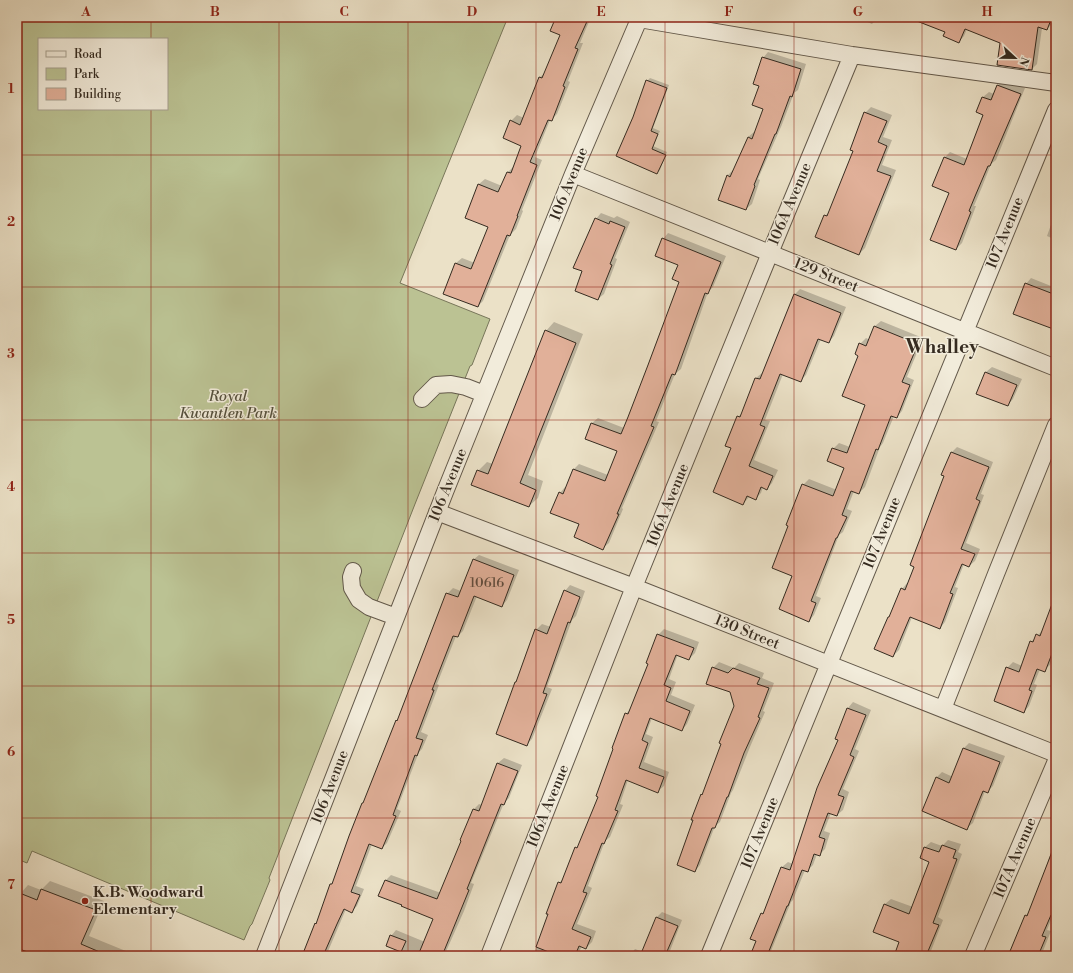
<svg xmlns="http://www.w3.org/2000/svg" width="1073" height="973" font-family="'Libre Bodoni',serif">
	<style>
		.green { fill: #bbc293; stroke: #78765a; fill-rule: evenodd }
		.shadow { fill: #0003 }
		.building { fill: #e1b099; stroke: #352b20 }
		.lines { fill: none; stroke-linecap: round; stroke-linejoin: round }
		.minor-casing { stroke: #62584a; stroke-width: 18 }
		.minor { stroke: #f2ecdb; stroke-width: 16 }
		.grid { fill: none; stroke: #8f2418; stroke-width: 1; stroke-opacity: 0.55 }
		.poi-dot { fill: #8f2418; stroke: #f2ecdb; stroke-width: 1.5 }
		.labels { text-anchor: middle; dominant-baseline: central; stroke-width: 3; stroke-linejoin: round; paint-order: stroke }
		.number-label { font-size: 13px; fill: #604c3e }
		.street-label { font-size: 15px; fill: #352b20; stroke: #f2ecdb }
		.park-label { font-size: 15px; font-style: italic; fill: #56513d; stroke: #f2ecdb }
		.poi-label { font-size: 15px; font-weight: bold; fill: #352b20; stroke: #f2ecdb; text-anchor: start }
		.district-label { font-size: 19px; font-weight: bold; fill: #352b20; stroke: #f2ecdb }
		.neatline { fill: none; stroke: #8f2418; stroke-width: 1.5 }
		.grid-label { font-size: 13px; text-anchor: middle; font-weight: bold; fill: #8f2418 }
	</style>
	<rect width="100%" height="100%" fill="#ebe1c7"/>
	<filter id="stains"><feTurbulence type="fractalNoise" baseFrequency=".005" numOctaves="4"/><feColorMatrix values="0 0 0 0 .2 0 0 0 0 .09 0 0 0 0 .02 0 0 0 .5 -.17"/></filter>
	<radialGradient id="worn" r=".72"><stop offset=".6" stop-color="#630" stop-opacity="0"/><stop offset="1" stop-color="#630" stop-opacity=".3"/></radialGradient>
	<path class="green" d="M17,17H508L400,283L490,319L472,365L470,366L415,504L269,878L270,880L252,924L250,926L244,940L32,851L27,863L17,859ZM39,39H167V109H39Z"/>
	<path class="shadow" d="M557,17H591L580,43H583L568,81L570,82L557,114L551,120H550L535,157L542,160L522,210L523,211L516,229L510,235L483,301L478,306L445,294L456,263L462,258L475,263L489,226L466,217L479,184L485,179L502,186L508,172L513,167H514L522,146L511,121L517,115L524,118L540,77L546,72L561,34Z
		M740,17H757L751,23Z
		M856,17H878L872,24Z
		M909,17H1055L1052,24L1047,29L1042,28L1037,64L1032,69L1001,42L967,29L964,36L959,42L946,31Z
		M768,52L806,64L798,90L794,93L781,127L780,129L758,179L760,180L752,204L746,209L727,176L733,170L734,171L748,137L754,132H755L764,109L761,86L763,58Z
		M650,78L669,85L653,128L660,131L653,146L667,152L660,170L657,173L633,118L647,81Z
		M1003,80L1025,88L996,160L991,164L982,187L974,206H976L962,243L956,249L950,192L944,158L950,152L967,159L984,115L977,112L983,97L989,92L994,94L998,85Z
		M871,107L892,115L883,137L892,140L882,165L896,170L865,248L859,254L825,216L831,210L854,151L865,113Z
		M1056,205V240L1047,236L1053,219L1051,218Z
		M601,213L614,218L617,216L630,222L615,258L617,259L604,294L598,299L584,271L596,219Z
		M668,233L726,256L713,287L708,292L681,369L675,374L656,421L659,422L622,508L623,509L609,543L603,548L581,524L560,493L565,487L566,488L574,469L579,464L608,475L618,451L586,438L592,423L598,418L624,428L681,282L679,264L663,239Z
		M1031,278L1056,288V329L1026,284Z
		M800,289L846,307L834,336L829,342L821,339L806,375L800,381L783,374L765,420L770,421L754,460L778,470L772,483L767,489L763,487L761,493L755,499L750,496L743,504L732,448L738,417L744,411L756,378L762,373H763L794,295Z
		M881,321L923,338L907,377L914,380L902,411L897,417L894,416L883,443L880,447L865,487L859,493L854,491L847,509L852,511L843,532L839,535L816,596L821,598L814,615L809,621L793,575L803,485L809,479L837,490L846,467L833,449L839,443L850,447L867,405L860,355V344L866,338L870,340L875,326Z
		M554,322L583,334L528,475L543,481L538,498L529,506L478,471L487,462L493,464L546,331Z
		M992,367L1022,379L1013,399L1008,405L977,393L986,372Z
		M957,447L993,462L981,494L984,495L966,543L980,549L975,561L969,566L964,564L955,587L958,588L945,622L940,628L912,617L899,650L893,656L889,617L892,614L902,589L907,583L909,584L946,476L951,453Z
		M479,555L519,570L507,600L502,606L477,596L463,631L458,636H456L437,684L439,685L421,732L428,735L422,749L419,752L397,809L401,811L387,843L382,848L372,844L356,886L364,889L357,906L352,911L346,909L326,956H307L316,924L318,922L331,884L335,881L447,594L453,588L461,591L473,560Z
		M570,585L585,591L576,616L572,620L547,687L552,689L532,739L526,745L536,630L542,624L551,627L565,591Z
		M1056,596V649L1050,665L1044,670L1040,669L1034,684L1037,685L1029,706L1024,712L1007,668L1013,662L1022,666L1031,642L1043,630Z
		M664,629L699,642L695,653L689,659L678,654L669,679L676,682L671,695L695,705L687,724L682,730L652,718L646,734L653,737L644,762L669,772L664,786L658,791L628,780L620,804L623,805L610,837L605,841L588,886L592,888L577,924L596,931L592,942L586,948L582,946L577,956H533L543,932L559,883L564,878L576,848L580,844L599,796L626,714L631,708L649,663L658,635Z
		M719,662L734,668L739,663L764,673L762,678L774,683L763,711L765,712L750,747L733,790L731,793L720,822L715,826L700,865L695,871V820L693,819L702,795L704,793L735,707L731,692L713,668Z
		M853,702L871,710L855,749L859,751L843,789L849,792L843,810L837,815L831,813L824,831L830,833L825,849L819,855L817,854L813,865L807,871L805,870L793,900L791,902L771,951L779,954L778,956H751L757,941L762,914L766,909L782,867L788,862L793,864L839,739L836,738L848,708Z
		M969,743L1005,756L993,786L988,791H985L973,823L967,828L936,778L942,772L953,777L964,748Z
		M504,758L522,765L509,798L504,803L471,883L474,884L464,911L444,956H412L387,945L391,936L396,930L425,942L435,918L380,895L386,880L391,875L441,893L474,809L479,804L482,805L498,763Z
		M1056,837V916L1053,915L1047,930L1051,931L1041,956H1008L1025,916L1030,911L1046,870H1045Z
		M948,840L961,844L958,852L962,854L938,917L943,920L929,956H895L900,941L874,931L885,904L891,899L913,907L930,861L925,847L931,842L942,846Z
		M50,881L104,901L89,936L138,956H39L17,947V900L20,894L28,885L41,890Z
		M662,912L682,920L668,956H629L635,949L643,952L657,917Z"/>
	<path class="building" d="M556,17H589L575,48L578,49L563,86L565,87L552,121L548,120L530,162L537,165L517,216H518L510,236L507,235L478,307L443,294L455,263L471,269L488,227L465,218L478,184L498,192L507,172L511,173L521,146L503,138L510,120L520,125L539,77L542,78L560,35L550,31Z
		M909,17H1052L1047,30L1038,27L1032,70L997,65L1000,43L965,29L959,43L943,36L945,32L909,18Z
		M762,57L801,69L792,97L790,96L776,134H775L754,185L755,186L746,210L718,200L727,175L730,177L748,137L752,139L763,109L752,105L759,86L753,84Z
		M646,80L667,88L651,131L658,134L652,149L666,155L657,174L616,156L633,117Z
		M997,85L1021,94L990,166H988L976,194L969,211L971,212L956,250L930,240L949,193L932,186L944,157L964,165L983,115L976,112L982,97L991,100Z
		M864,112L887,121L878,142L887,146L877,171L891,176L859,255L815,237L824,215L827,216L853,151L850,150Z
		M595,218L609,224L610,221L625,227L610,264L612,265L598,300L575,291L582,271L573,268Z
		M662,238L721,262L708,294L705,293L675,375L672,374L651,426L654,427L617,514H619L603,550L574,537L579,524L550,513L559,492L563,494L573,469L605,481L617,451L585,439L591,423L621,434L628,417L648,365L679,282L672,279L678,265L655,256Z
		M1025,283L1056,295V330L1013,314Z
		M794,294L841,313L829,343L818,339L801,382L780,374L760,425L765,427L749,466L773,476L767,490L761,487L756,500L747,496L743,505L713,492L731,448L725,446L737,416L740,417L755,378L760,379Z
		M874,326L918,344L902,382L910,385L897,418L891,416L878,450L876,449L859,494L851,491L842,515L847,517L837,538H836L811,601L816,603L809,622L779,609L792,576L772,568L788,526L786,525L802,484L833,496L844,468L827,461L832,448L847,453L865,405L842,396L858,356L855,354L859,343L866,346Z
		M545,330L576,343L520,483L536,490L529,507L471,485L477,470L488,474Z
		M985,372L1017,385L1008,406L976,394Z
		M951,452L989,467L976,499L980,501L961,549L975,554L969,567L962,564L950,593L953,594L940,629L910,617L893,657L874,649L888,617H889L901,588L905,590L914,567L910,565L944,476L941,475Z
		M473,559L514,575L502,607L474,596L458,637L453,636L432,690H434L416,738L423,740L417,756L415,755L393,815L396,816L382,849L369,844L351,892L360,895L352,913L344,909L337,924L323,956H302L315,923L316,924L330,884H332L349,836L362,803H363L396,720L397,721L446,593L458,597Z
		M564,590L580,597L570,623L568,622L543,693L547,694L527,746L496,734L515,682H516L535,629L547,634Z
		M1055,596H1056V643L1045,672L1037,669L1029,690L1032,691L1024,713L994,701L1006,667L1019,672L1030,641L1033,642L1036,634L1040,636Z
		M657,634L694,648L689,660L676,655L664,685L671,688L666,701L690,711L682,731L650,718L642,740L648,743L639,768L664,777L658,793L626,780L615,810L618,811L604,844L602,843L583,892L587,893L572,929L591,937L586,949L579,946L575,956H559L536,947L548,914H546L558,882L561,883L575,847L577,848L598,797L596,796L613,749L612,748L625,713L628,714L648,664L646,663Z
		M712,667L728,673L733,668L760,678L757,684L769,688L758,717L760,718L744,753L728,797H727L715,828H712L695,872L677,865L693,820H691L701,794L702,795L721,744L719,743L734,706L730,692L706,684Z
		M847,708L866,715L850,755L854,757L838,795L844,797L837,816L828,813L819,837L825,839L820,856L814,854L808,872L802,870L788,906H787L767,956H750L756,941L750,939L761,913L763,914L781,867L790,870L817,788L838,740L835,739Z
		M963,748L1000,762L988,793L983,791L967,830L922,811L936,777L949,783Z
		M497,763L518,771L504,805L501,804L467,889L469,890L442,956H426L419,953L433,919L401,906L402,905L378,896L385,880L437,899L461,841L460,840L473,809L479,811Z
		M1055,844L1056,917L1051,915L1042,936L1046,937L1038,956H1008L1025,915L1027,916Z
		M942,845L956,850L953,858L957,859L933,923L939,925L926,956H894L899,942L873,932L884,904L909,914L929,862L920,858L924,847L939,852Z
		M41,889L96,910L81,944L109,956H38L17,948V892L37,900Z
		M656,917L678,926L665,956H640Z
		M390,935L406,941L401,952L386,946Z"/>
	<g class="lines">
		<g class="minor-casing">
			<path id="minor" d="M639,19L852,55L1056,83
				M573,174L1056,368
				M422,399L436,385L451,384L466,387L484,394
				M437,512L634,587L1056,754
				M353,571L351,577L352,588L359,600L369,607L396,617
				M943,709L996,574L1056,425
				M264,956L445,492L573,174L640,17
				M489,956L634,587L770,253L852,55
				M709,956L1056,110
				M973,956L1056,761"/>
		</g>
		<use href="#minor" class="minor"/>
	</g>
	<path class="grid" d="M151,17V39M279,17V956M408,17V956M536,17V956M665,17V956M794,17V956M922,17V956M151,109V956M17,155H1056M17,287H1056M17,420H1056M17,553H1056M17,686H1056M17,818H1056"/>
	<circle class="poi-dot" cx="85" cy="901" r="4"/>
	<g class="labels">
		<g class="number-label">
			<text x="487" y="583">10616</text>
		</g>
		<g class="street-label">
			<text transform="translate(569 184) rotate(-68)">106 Avenue</text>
			<text transform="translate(790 204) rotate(-67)">106A Avenue</text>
			<text transform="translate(1005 233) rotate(-68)">107 Avenue</text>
			<text transform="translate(826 275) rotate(22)">129 Street</text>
			<text transform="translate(448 485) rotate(-68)">106 Avenue</text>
			<text transform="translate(668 505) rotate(-68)">106A Avenue</text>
			<text transform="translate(882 533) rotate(-68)">107 Avenue</text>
			<text transform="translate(747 632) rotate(22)">130 Street</text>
			<text transform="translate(330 787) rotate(-69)">106 Avenue</text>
			<text transform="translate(548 806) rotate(-68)">106A Avenue</text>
			<text transform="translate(760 833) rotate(-68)">107 Avenue</text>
			<text transform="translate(1015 858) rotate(-67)">107A Avenue</text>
		</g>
		<g class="park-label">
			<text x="228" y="396">Royal<tspan x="228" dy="17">Kwantlen Park</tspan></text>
		</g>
		<g class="poi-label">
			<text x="93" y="892">K.B. Woodward<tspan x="93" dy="17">Elementary</tspan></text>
		</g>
		<g class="district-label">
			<text x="942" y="347">Whalley</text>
		</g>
	</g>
	<rect width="1073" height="973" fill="none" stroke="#ebe1c7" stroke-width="44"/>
	<rect x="38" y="38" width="130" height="72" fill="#f2ecdb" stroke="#a69f90"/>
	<rect x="46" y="51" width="20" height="6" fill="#f2ecdb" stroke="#a69f90"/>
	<text x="74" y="58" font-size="12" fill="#352b20">Road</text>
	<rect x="46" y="68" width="20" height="12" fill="#bbc293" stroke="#a69f90"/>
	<text x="74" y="78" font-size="12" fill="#352b20">Park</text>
	<rect x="46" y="88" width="20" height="12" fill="#e1b099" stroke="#a69f90"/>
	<text x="74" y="98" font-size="12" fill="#352b20">Building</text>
	<g transform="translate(1015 58) rotate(112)" stroke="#f2ecdb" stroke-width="3" paint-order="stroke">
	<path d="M0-3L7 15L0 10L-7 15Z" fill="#352b20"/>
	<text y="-6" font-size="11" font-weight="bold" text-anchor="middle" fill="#352b20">N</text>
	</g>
	<rect x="22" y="22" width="1029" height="929" class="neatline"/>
	<g class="grid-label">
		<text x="86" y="16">A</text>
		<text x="215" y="16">B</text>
		<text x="344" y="16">C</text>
		<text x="472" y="16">D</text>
		<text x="601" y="16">E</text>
		<text x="729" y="16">F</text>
		<text x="858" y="16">G</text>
		<text x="987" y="16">H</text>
		<text x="11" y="93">1</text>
		<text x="11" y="226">2</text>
		<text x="11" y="358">3</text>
		<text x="11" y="491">4</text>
		<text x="11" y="624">5</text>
		<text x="11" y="756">6</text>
		<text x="11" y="889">7</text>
	</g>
	<rect width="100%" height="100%" filter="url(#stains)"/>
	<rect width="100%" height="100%" fill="url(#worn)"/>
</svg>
